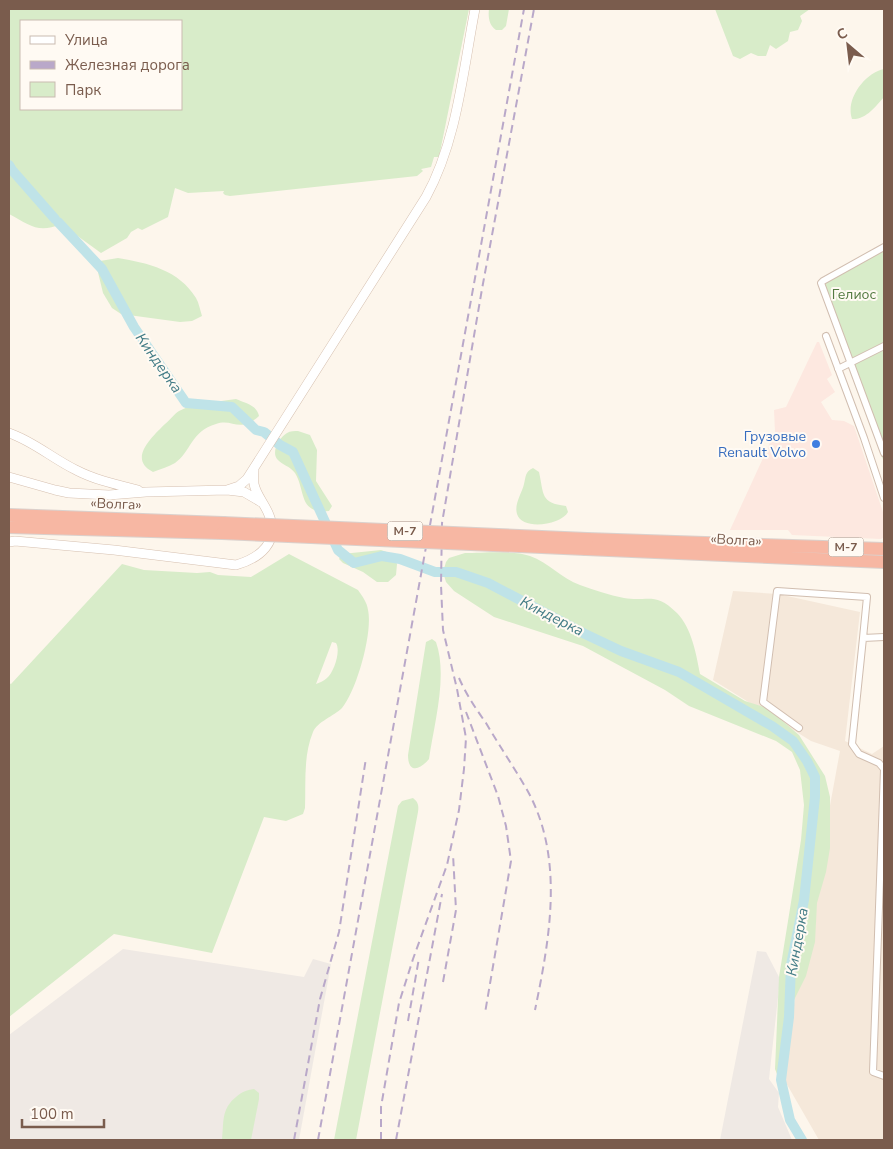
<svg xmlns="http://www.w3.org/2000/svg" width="893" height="1149" font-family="'Nunito Sans',sans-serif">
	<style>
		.residential { fill: #f5e8da }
		.commercial { fill: #fde8e0 }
		.industrial { fill: #efe9e4 }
		.green { fill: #d8ecc9; fill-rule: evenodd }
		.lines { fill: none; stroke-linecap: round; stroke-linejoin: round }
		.river { stroke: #bfe3e8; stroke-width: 10 }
		.street-casing { stroke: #d1beb0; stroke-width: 8 }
		.secondary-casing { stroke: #d6c0b0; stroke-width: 10 }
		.highway-casing { stroke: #dad1cd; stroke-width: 14 }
		.street { stroke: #fff; stroke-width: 6 }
		.secondary { stroke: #fff; stroke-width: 9 }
		.highway { stroke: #f7b7a3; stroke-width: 12 }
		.rail { stroke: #b9a8c9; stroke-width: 2; stroke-dasharray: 8 5; stroke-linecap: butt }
		.highway-bridge-casing { stroke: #dad1cd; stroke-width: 14; stroke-linecap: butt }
		.highway-bridge { stroke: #f7b7a3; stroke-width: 12 }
		.shop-dot { fill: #3f7fe0; stroke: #fffaf3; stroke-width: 2 }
		.labels { text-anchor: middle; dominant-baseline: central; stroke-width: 4; stroke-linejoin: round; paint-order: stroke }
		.shield { fill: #fffaf3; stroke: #a28b7f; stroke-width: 1 }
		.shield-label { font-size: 12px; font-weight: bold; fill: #7a5c4d }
		.park-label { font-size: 14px; fill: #537a41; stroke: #fffaf3 }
		.shop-label { font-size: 14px; fill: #366cbe; stroke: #fffaf3; text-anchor: end }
		.street-label { font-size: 14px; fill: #7a5c4d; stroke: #fffaf3 }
		.water-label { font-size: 15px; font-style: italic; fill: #437c86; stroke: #fffaf3 }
	</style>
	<rect width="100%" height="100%" fill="#fdf6ec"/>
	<path class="residential" d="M733,591L778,594L860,612L845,741L872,754L884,746V1140H819L785,1081L795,996L840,751L811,741L713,680Z"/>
	<path class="commercial" d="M817,342H819L832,375L827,379L835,392L821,402L832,420L844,421L854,426L884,515V537L881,539L792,535L788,530H730L775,432L774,410L786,407Z"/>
	<path class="industrial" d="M123,949L304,977L313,959L331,964L299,1140H9V1035Z
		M757,951L766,952L780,979L769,1079L779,1093L778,1107L792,1140H720Z"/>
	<path class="green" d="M9,9H469L439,157H434L431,167L421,169L423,171L417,176L230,196L225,195L223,193L224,191L188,193L175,188L168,217L142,230L138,228L131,232L127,238L101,253L61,224C38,234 30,225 9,214ZM21,21H181V109H21Z
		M489,9H509L506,26L502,30H496C489,25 488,17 489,9Z
		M715,9H810L800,16L802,21L798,30L790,32L788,41L776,49L770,45L766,56H758L751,53L740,59L733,56Z
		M884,69V97C876,106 866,120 852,119C845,99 865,73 884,69Z
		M884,245V462L857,391L819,281Z
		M118,258C148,263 179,270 196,298C199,303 200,310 202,316L192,321L180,322L121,314L112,308L103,293L96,264L100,261Z
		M236,399C245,403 257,405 259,416C239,434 233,418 216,424C191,431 191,452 175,463C168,467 160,469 153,472C127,459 153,436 165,424C170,420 174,414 179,411C196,402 217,402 236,399Z
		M298,431L310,435L317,450L316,481L332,506L329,511C298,514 306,491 295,473C290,466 282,465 277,459C271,451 280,437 287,433C290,431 295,431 298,431Z
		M533,468L539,472C544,494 540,503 566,506L568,512C561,525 522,531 517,514C514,504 522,493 524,484C526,476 525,472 533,468Z
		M381,550L392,554L397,564L396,575L388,582H377L363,572L343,563L339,559L342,554Z
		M465,553C483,553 514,550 530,556C548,562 562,579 580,585C594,590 609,595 624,598C648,602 655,591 677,613C692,629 696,653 700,674L745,701L764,707L778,717L799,735L825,776L830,797V848L826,872L817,903L815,942L806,976L793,1002L787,1066L782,1072L777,1074L775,1069L779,977L801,840L804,805L800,770L792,752L776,741L689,706L665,690L583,646L494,617L454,591L446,582L443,572L446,562L449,558Z
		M289,554L358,590C362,596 367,602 368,610C373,632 357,690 342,708C334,716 317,722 313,732C303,756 306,784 305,808L303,814L286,821L264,817L212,953L114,934L9,1017V683L11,684L122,564L144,570L197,573L210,572L218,575L251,577ZM332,642L336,643C341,651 334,672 327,678C324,681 319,683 316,684Z
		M432,639L436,642C448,676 434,724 429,759C420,770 408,774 408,755L426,642Z
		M413,798C418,802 419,805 418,812L356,1140H334L398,806L402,801Z
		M254,1089L259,1093V1099L251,1140H222C224,1122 221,1109 236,1097C242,1092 246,1090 254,1089Z"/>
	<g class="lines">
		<path class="river" d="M9,165L12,170L55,219
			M58,222L102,269L134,327L186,403L232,407L256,430L264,432L280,445L293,452L338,550L354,563L382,556L400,559L435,572H456L488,583L585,634L621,651L679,672L772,726L793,741L807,761L815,777V797L804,900L791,965L789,1017L781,1080L790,1120L802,1140"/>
		<g class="street-casing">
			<path id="street" d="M884,247L823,281L821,283L884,453
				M826,336L864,438L884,498
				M838,369L884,346
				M884,637L863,638L852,744L859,754L879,763L884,769
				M799,728L763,702L777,591L867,597L863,638
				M884,770L873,1072L884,1076"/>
		</g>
		<g class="secondary-casing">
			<path id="secondary" d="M9,433C33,441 53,459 76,470C95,480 118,485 138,490
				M9,477L55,490L69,493L109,495L146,492L227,490L244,492L261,502
				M227,490L239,486L247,479L426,197C457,141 463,71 475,9
				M9,542L15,541L114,550L236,565C260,558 280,542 269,515C265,504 256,495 254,484C253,479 254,473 254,468"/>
		</g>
		<g class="highway-casing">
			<path id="highway" d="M9,515L223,523
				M9,527L222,533
				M587,539L884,549
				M586,549L884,562"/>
		</g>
		<use href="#street" class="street"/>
		<use href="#secondary" class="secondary"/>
		<use href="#highway" class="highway"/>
		<path class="rail" d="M459,678C466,694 476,709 486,723C499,745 513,766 526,788C565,856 550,937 535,1010
			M466,712L498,796L506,826L511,861L485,1013
			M443,982L456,910L453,854
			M408,1021L419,958
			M294,1140L320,999L339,932L366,758
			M318,1140L524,9
			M381,1140V1107L399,1003L413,959L447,865L459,810L464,769L466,738L457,689L443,630L441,585L442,523L482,289L534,9
			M396,1140L442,894"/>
		<g class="highway-bridge-casing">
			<path id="highway-bridge" d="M223,523L587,539
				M222,533L586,549"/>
		</g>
		<use href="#highway-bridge" class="highway-bridge"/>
	</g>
	<circle class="shop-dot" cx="816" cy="444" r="5"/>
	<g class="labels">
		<g class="shield">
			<rect x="387.5" y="521.5" width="35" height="19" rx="4"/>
			<rect x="828.5" y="537.5" width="35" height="19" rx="4"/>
		</g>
		<g class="shield-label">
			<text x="405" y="531">М-7</text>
			<text x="846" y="547">М-7</text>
		</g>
		<g class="park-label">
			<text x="854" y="294">Гелиос</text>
		</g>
		<g class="shop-label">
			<text x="806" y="436">Грузовые<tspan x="806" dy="16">Renault Volvo</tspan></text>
		</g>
		<g class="street-label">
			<text transform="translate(116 504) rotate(2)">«Волга»</text>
			<text transform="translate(736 540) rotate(3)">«Волга»</text>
		</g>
		<g class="water-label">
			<text transform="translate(159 363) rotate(55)">Киндерка</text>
			<text transform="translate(552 616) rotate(27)">Киндерка</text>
			<text transform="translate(797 942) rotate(-80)">Киндерка</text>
		</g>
	</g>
	<rect width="893" height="1149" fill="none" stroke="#7a5c4d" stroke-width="20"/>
	<rect x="20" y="20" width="162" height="90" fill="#fffaf3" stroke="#cabbb1"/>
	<rect x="30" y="36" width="25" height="8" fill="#ffffff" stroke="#cabbb1"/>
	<text x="65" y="45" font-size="15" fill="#7a5c4d">Улица</text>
	<rect x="30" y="61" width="25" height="8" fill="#b9a8c9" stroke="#cabbb1"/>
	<text x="65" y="70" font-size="15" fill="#7a5c4d">Железная дорога</text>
	<rect x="30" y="82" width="25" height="15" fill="#d8ecc9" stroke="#cabbb1"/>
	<text x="65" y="95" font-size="15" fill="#7a5c4d">Парк</text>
	<g transform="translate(848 45) rotate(332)" stroke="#fffaf3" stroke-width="4" paint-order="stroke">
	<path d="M0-4L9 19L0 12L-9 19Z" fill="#7a5c4d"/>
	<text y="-8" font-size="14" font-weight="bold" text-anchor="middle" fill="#7a5c4d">С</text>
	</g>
	<path d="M22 1119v8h82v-8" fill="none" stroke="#7a5c4d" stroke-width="2.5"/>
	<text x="30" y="1119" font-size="15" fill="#7a5c4d" stroke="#fffaf3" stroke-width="4" paint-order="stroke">100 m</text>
</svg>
